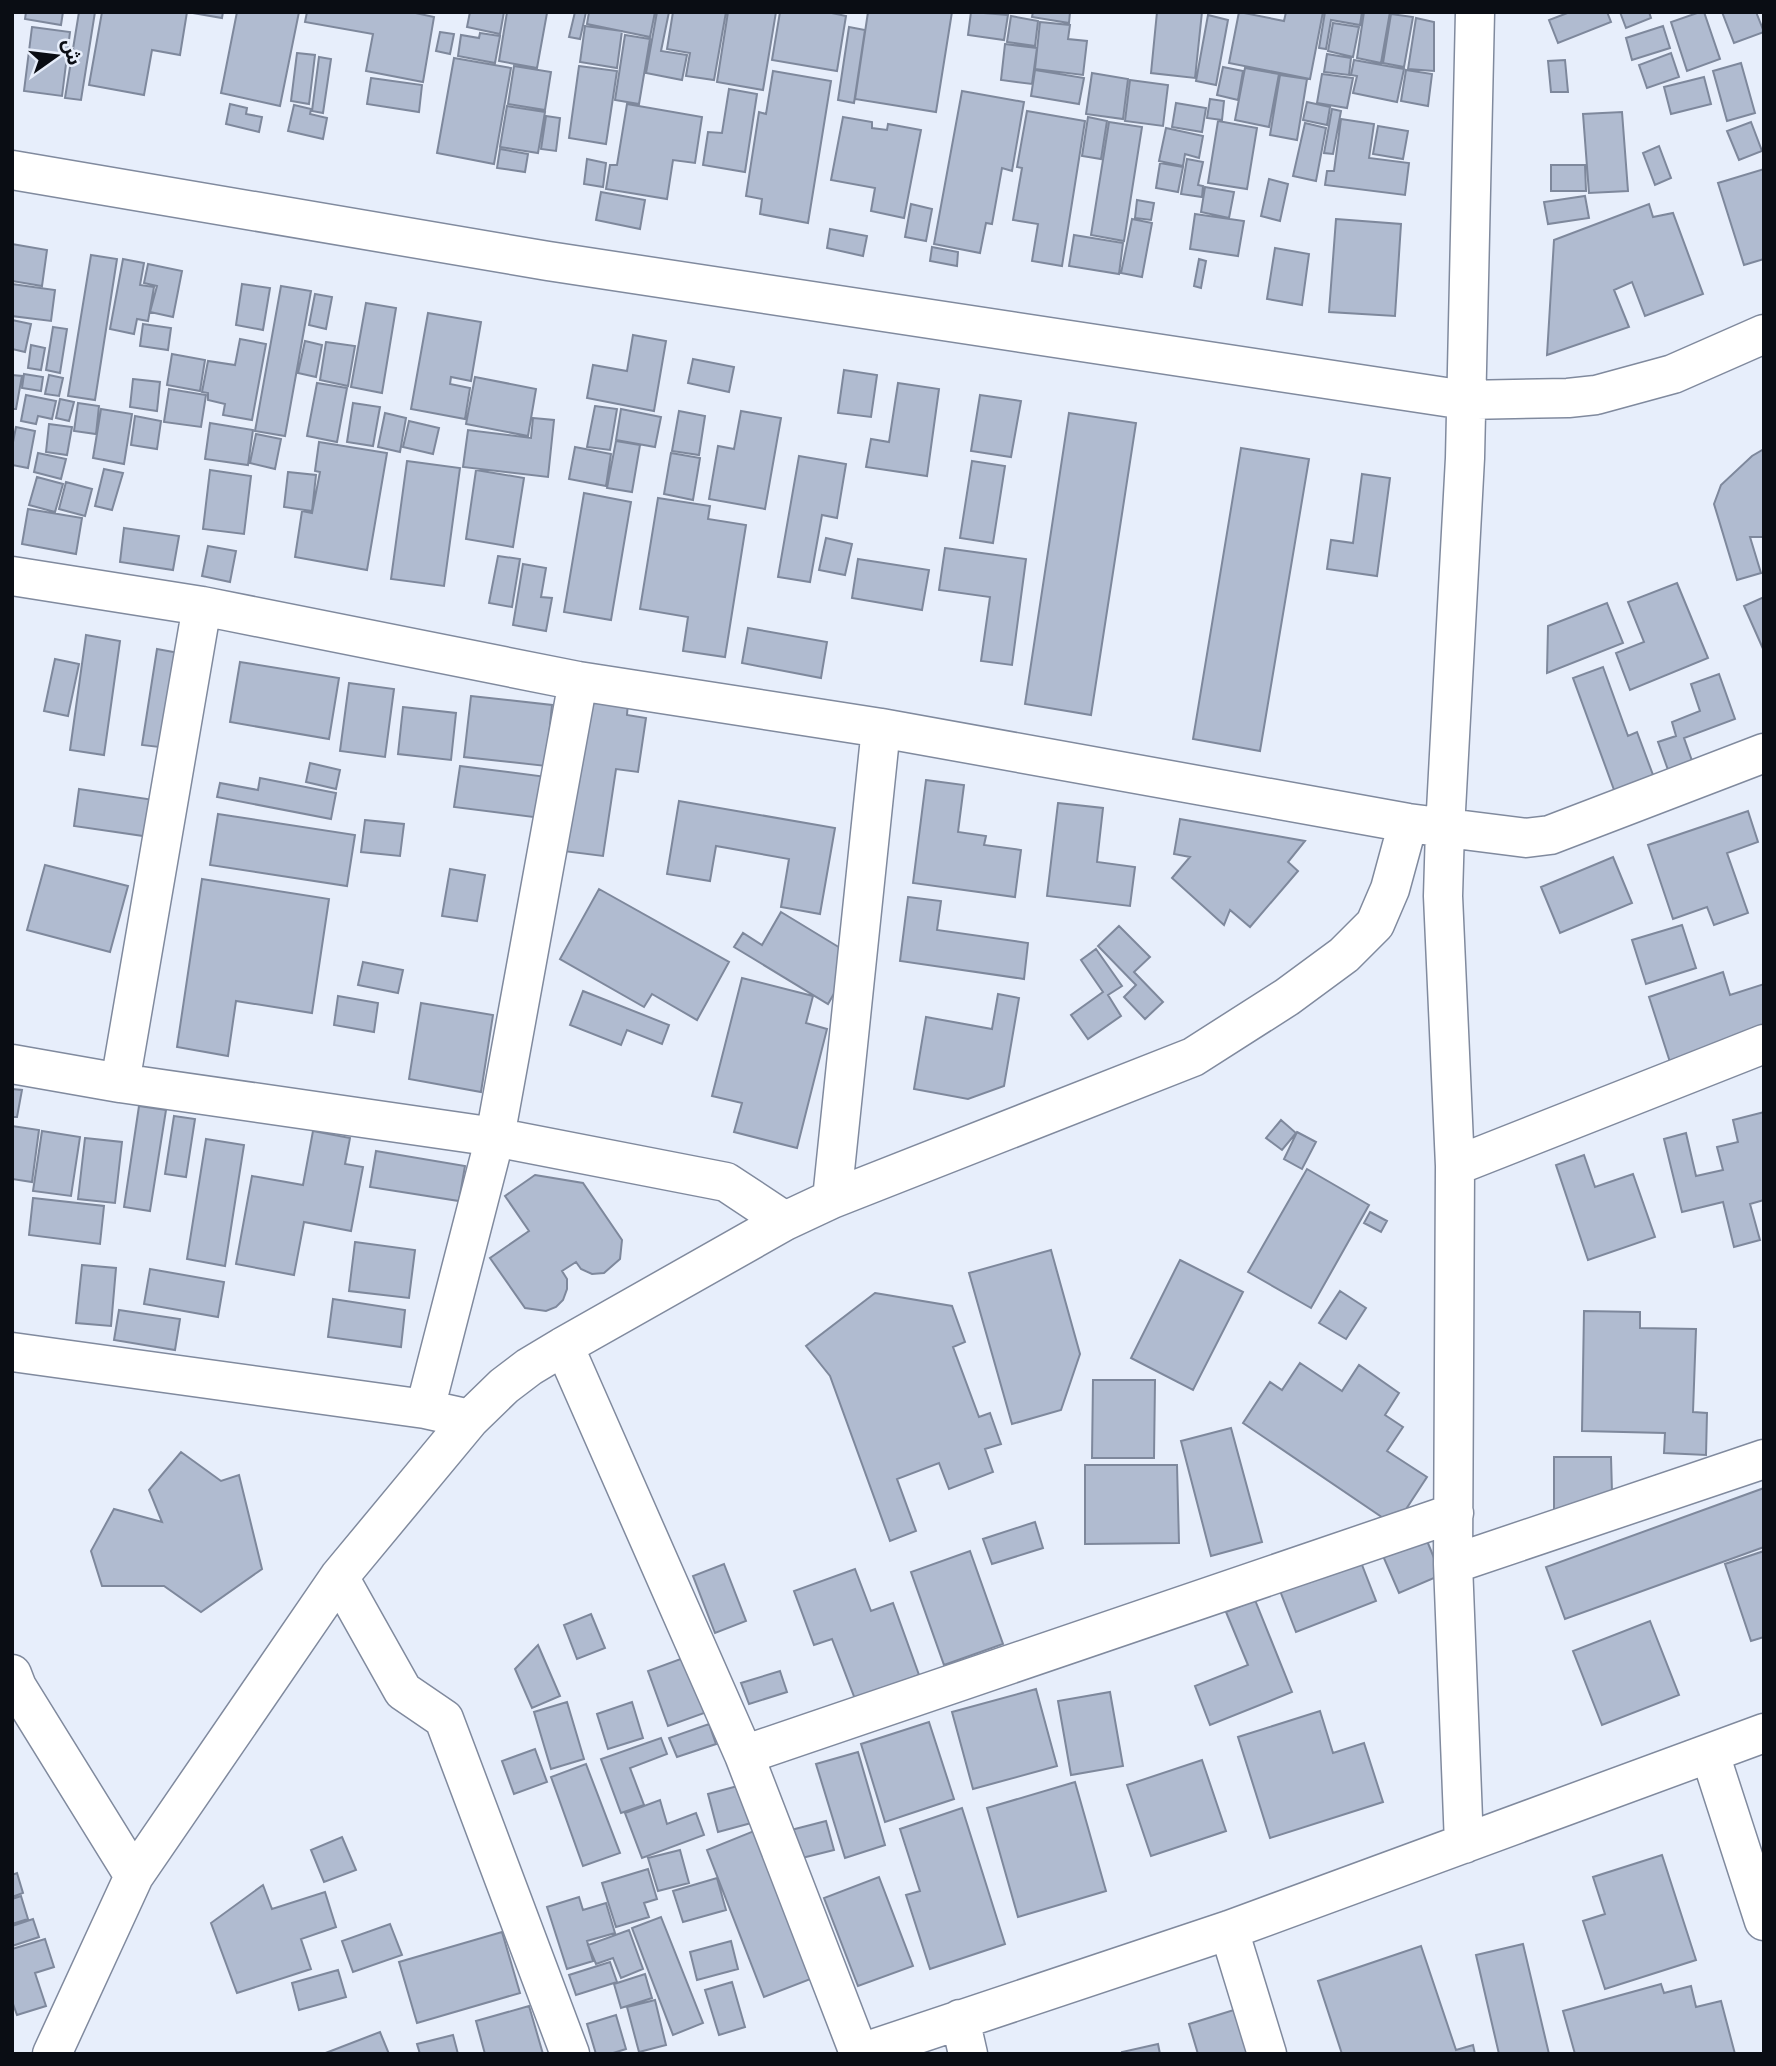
<svg xmlns="http://www.w3.org/2000/svg" width="1776" height="2066" font-family="'Exo 2','Noto Sans Arabic',sans-serif">
	<style>
		.building { fill: #b0bbd0; stroke: #7e889c; stroke-width: 2 }
		.lines { fill: none; stroke-linecap: round; stroke-linejoin: round }
		.street-casing { stroke: #808a9e; stroke-width: 41 }
		.street { stroke: #fff; stroke-width: 38 }
	</style>
	<rect width="100%" height="100%" fill="#e7eefb"/>
	<path class="building" d="M26,12H63L61,25L25,19Z
		M79,12H95L81,100L65,98Z
		M102,12H223L222,18L187,12L180,55L152,50L144,95L89,85Z
		M237,12H299L280,106L221,93Z
		M307,12H411L434,17L423,82L366,71L373,34L305,22Z
		M470,12H504L500,34L467,27Z
		M507,12L547,13L537,68L499,61Z
		M575,12H586L580,39L569,37Z
		M589,12H655L650,37L587,24Z
		M657,12H669L661,51L687,55L682,80L646,73Z
		M673,12H726L714,80L686,76L690,53L667,49Z
		M728,12H776L763,90L717,82Z
		M780,12H827L846,16L837,71L772,60Z
		M868,12H952L936,112L855,99Z
		M971,12L1008,15L1004,40L968,35Z
		M1033,12H1070L1069,23L1032,17Z
		M1157,12H1202L1195,78L1151,73Z
		M1239,12L1284,21L1286,12H1323L1310,79L1229,63Z
		M1325,12H1362L1360,25L1331,20L1326,49L1319,48Z
		M1364,12H1390L1381,63L1357,58Z
		M1570,12H1607L1611,22L1558,43L1549,20Z
		M1620,12H1649L1651,18L1626,28Z
		M1700,12H1704L1720,59L1687,71L1671,22Z
		M1722,12H1756L1764,32L1734,43Z
		M1391,14L1413,17L1404,67L1383,63Z
		M1208,15L1228,20L1216,85L1196,81Z
		M1011,16L1038,21L1035,46L1007,42Z
		M1416,18L1434,22V71L1408,69Z
		M1040,22L1070,25L1068,39L1087,41L1083,75L1035,69Z
		M1333,23L1359,27L1353,57L1328,51Z
		M585,26L622,31L617,68L580,62Z
		M1663,26L1670,48L1632,60L1626,38Z
		M32,27L70,32L62,96L24,91Z
		M849,27L865,30L854,103L838,100Z
		M440,32L454,34L450,54L436,51Z
		M480,33L500,36L495,63L458,56L461,35L479,38Z
		M625,35L650,39L639,104L615,100Z
		M1005,44L1037,48L1032,84L1001,80Z
		M297,53L315,55L309,104L291,101Z
		M1671,53L1679,77L1647,88L1639,65Z
		M1327,54L1351,58L1349,75L1324,72Z
		M319,57L331,59L323,113L312,111Z
		M454,58L511,68L494,164L437,153Z
		M1354,60L1404,69L1397,102L1353,93L1357,76L1351,75Z
		M1565,60L1568,92H1551L1548,61Z
		M1741,63L1755,113L1727,121L1713,71Z
		M514,66L551,72L545,110L508,104Z
		M579,66L617,71L606,144L569,138Z
		M1223,67L1243,71L1238,100L1217,95Z
		M1245,68L1279,74L1269,127L1235,120Z
		M1035,70L1084,78L1079,104L1031,96Z
		M1406,70L1432,74L1428,106L1401,101Z
		M773,71L831,81L808,223L760,214L762,199L746,196L759,112L766,114Z
		M1092,73L1128,79L1123,119L1086,114Z
		M1322,74L1353,78L1347,108L1317,103Z
		M1280,75L1307,79L1297,140L1270,135Z
		M1704,77L1711,104L1671,114L1664,87Z
		M371,78L422,85L419,112L367,104Z
		M1130,80L1168,85L1163,126L1125,121Z
		M729,89L757,94L745,172L703,165L708,132L722,133Z
		M962,91L1024,102L1012,171L1002,168L992,224L986,223L980,253L934,244Z
		M1210,99L1224,101L1222,120L1207,118Z
		M1307,102L1330,107L1327,125L1303,120Z
		M1176,103L1206,108L1202,132L1172,127Z
		M230,104L247,108L246,114L262,117L259,132L226,124Z
		M627,104L702,117L695,163L673,160L667,199L606,189L610,165H617Z
		M294,105L311,109L310,114L327,118L323,139L288,131Z
		M507,106L545,112L538,153L500,147Z
		M1332,109L1341,111L1333,154L1324,153Z
		M1027,111L1085,121L1062,266L1032,261L1038,224L1013,220L1022,168L1017,167Z
		M1622,112L1628,191L1589,193L1583,114Z
		M546,116L560,118L556,151L541,149Z
		M843,117L872,122V128L887,130L888,124L921,130L904,218L871,211L875,188L831,180Z
		M1088,117L1107,121L1101,159L1082,156Z
		M1341,119L1374,124L1369,158L1409,163L1405,195L1325,185L1327,171H1334Z
		M1218,121L1257,128L1247,189L1208,183Z
		M1109,122L1142,127L1124,241L1091,235Z
		M1751,122L1762,151L1739,160L1727,131Z
		M1305,123L1326,128L1316,181L1293,176Z
		M1378,126L1408,131L1403,159L1373,154Z
		M1166,128L1203,136L1199,158L1185,154L1183,166L1159,161Z
		M1659,146L1671,178L1655,185L1643,153Z
		M500,149L528,154L525,172L497,168Z
		M587,159L606,163L603,187L584,184Z
		M1187,159L1203,162L1198,185L1203,186L1202,197L1181,194Z
		M1160,163L1183,167L1178,192L1156,188Z
		M1551,165H1585L1586,191H1551Z
		M1764,169V259L1744,265L1718,183Z
		M1269,179L1288,184L1280,221L1261,216Z
		M1205,187L1234,192L1229,218L1201,212Z
		M601,192L645,200L640,229L596,220Z
		M1585,196L1589,218L1548,224L1544,202Z
		M1137,200L1154,203L1151,220L1135,218Z
		M911,204L932,209L926,241L905,237Z
		M1649,204L1653,217L1673,213L1703,294L1645,316L1632,282L1614,290L1629,327L1547,355L1554,240Z
		M1195,214L1244,221L1238,256L1190,249Z
		M1132,219L1152,223L1142,277L1121,273Z
		M1336,219L1401,224L1395,316L1329,312Z
		M830,229L867,236L863,256L827,248Z
		M1074,235L1123,243L1119,274L1069,266Z
		M12,244L47,250L42,286L12,281Z
		M932,247L958,252L957,266L930,261Z
		M1275,248L1309,254L1302,305L1267,299Z
		M91,255L117,259L95,400L68,396Z
		M123,259L144,263L140,285L154,287L148,321L137,319L134,334L110,329Z
		M1199,259L1206,261L1201,288L1194,286Z
		M148,264L182,271L173,317L150,312L157,286L144,283Z
		M12,284L55,290L51,321L12,316Z
		M242,284L270,288L263,330L236,325Z
		M281,286L311,291L285,436L255,431Z
		M315,294L332,297L326,329L309,325Z
		M366,303L396,308L382,393L351,387Z
		M428,313L481,322L471,381L451,377L450,384L470,388L465,419L411,409Z
		M12,320L31,324L25,352L12,349Z
		M143,324L171,328L168,350L140,346Z
		M53,327L67,329L60,373L46,370Z
		M633,335L666,341L654,411L587,398L593,365L627,371Z
		M240,339L266,344L252,420L223,415L225,404L208,400V393L202,392L208,361L235,365Z
		M305,341L322,345L316,377L298,373Z
		M326,342L355,346L348,386L320,380Z
		M31,345L45,348L41,370L28,368Z
		M172,354L205,360L200,391L167,385Z
		M693,359L734,367L729,392L688,383Z
		M844,370L877,375L871,417L838,413Z
		M24,374L43,377L41,391L22,388Z
		M12,375L22,376L16,409H12Z
		M49,375L63,378L59,396L45,394Z
		M475,377L536,389L528,436L466,424Z
		M133,379L160,382L157,411L130,407Z
		M317,383L347,388L337,442L307,436Z
		M898,383L939,389L927,476L866,467L871,439L889,442Z
		M169,389L206,395L201,427L164,422Z
		M26,395L56,401L52,419L38,416L36,424L21,421Z
		M980,395L1021,401L1011,457L971,451Z
		M60,399L74,402L69,421L56,418Z
		M78,403L99,406L96,434L74,431Z
		M353,403L380,407L373,446L347,442Z
		M595,406L617,409L610,450L587,447Z
		M101,409L132,414L124,464L93,458Z
		M621,409L661,417L655,447L616,440Z
		M679,411L705,416L699,455L672,451Z
		M741,411L781,418L765,509L709,499L718,446L734,449Z
		M385,413L406,418L400,452L378,447Z
		M1069,413L1136,423L1091,715L1025,704Z
		M135,416L161,421L157,449L131,445Z
		M533,418L554,420L548,477L463,467L468,430L531,438Z
		M409,421L439,428L433,454L403,447Z
		M210,423L253,430L248,465L205,459Z
		M49,424L72,427L67,455L46,452Z
		M16,427L35,431L28,468L12,465V447Z
		M256,434L281,439L275,469L250,463Z
		M616,441L640,445L632,492L607,488Z
		M319,442L387,453L367,570L295,557L302,511L312,513L320,472L315,471Z
		M575,447L611,454L606,486L569,479Z
		M1241,448L1309,459L1260,751L1193,739Z
		M1764,449V537H1750L1761,573L1737,580L1714,504L1721,485L1752,456Z
		M38,453L66,459L61,479L34,472Z
		M671,453L700,458L693,500L664,494Z
		M799,456L846,464L837,518L822,515L810,582L778,577Z
		M407,461L460,468L444,586L391,579Z
		M972,461L1005,466L993,543L960,538Z
		M104,469L123,473L112,510L95,506Z
		M210,470L251,476L244,534L203,529Z
		M476,470L524,478L513,547L466,539Z
		M288,472L316,475L312,511L284,507Z
		M1362,474L1390,478L1377,576L1327,569L1331,540L1353,543Z
		M37,477L63,484L55,512L29,505Z
		M66,482L92,489L85,516L59,509Z
		M584,493L631,502L611,620L564,612Z
		M658,498L710,506L708,519L746,525L725,657L683,651L688,617L640,609Z
		M28,509L82,518L76,554L22,544Z
		M124,528L179,536L173,570L120,562Z
		M826,538L852,544L845,575L819,570Z
		M208,546L236,551L230,582L202,576Z
		M945,548L1026,559L1012,665L981,661L990,597L939,590Z
		M498,556L520,559L512,607L489,603Z
		M858,559L929,570L922,610L852,598Z
		M523,564L546,568L541,597L552,598L546,631L513,625Z
		M1677,583L1708,658L1630,690L1616,653L1644,642L1628,602Z
		M1764,597V651L1744,606Z
		M1607,603L1623,643L1547,673L1548,626Z
		M748,628L827,642L821,678L742,663Z
		M86,635L120,641L104,755L70,750Z
		M157,649L190,655L176,749L142,745Z
		M55,659L79,664L68,716L44,711Z
		M240,662L339,678L329,739L230,722Z
		M1603,667L1628,736L1637,732L1656,783L1617,798L1573,678Z
		M1719,674L1735,719L1684,738L1696,772L1672,781L1658,742L1676,736L1672,722L1700,711L1691,684Z
		M349,683L394,689L385,757L340,751Z
		M585,695L628,702L627,715L646,718L638,772L616,769L603,856L563,851Z
		M471,696L552,705L546,766L464,757Z
		M403,707L456,713L451,760L398,754Z
		M310,763L340,770L336,789L306,782Z
		M460,766L547,777L541,818L454,807Z
		M260,778L336,793L331,819L217,797L220,783L258,790Z
		M926,780L964,785L958,832L986,836L984,845L1021,850L1015,897L913,883Z
		M79,789L161,801L157,838L74,826Z
		M679,801L835,828L820,914L781,907L789,859L716,846L710,881L667,874Z
		M1058,803L1103,808L1097,862L1135,867L1130,906L1047,896Z
		M1748,811L1758,842L1727,853L1748,913L1714,925L1707,907L1673,919L1648,845Z
		M218,814L355,835L347,886L210,865Z
		M1180,819L1305,841L1288,862L1298,871L1250,927L1230,910L1224,925L1172,878L1190,857L1174,854Z
		M365,820L404,824L400,856L361,852Z
		M1613,857L1632,903L1560,933L1541,887Z
		M45,865L128,886L110,952L27,930Z
		M450,869L485,875L477,921L442,916Z
		M202,879L329,899L312,1013L236,1001L228,1056L177,1047Z
		M599,889L729,962L697,1020L652,994L644,1007L560,959Z
		M908,897L941,901L937,930L1028,943L1024,979L900,961Z
		M781,912L855,957L828,1004L734,947L743,933L762,945Z
		M1682,925L1696,968L1646,984L1632,940Z
		M1119,926L1150,957L1134,972L1163,1002L1145,1019L1124,997L1136,985L1098,946Z
		M1096,949L1122,986L1108,995L1121,1016L1088,1039L1071,1015L1103,992L1081,960Z
		M363,962L403,970L398,993L358,985Z
		M1723,972L1730,995L1764,984V1031L1670,1062L1649,997Z
		M742,978L813,996L806,1023L827,1029L797,1148L734,1132L742,1103L712,1096Z
		M583,991L669,1025L662,1044L627,1030L621,1045L570,1025Z
		M998,994L1019,998L1004,1086L968,1099L914,1089L926,1017L992,1029Z
		M338,996L378,1003L374,1032L334,1025Z
		M421,1003L493,1015L481,1092L409,1079Z
		M12,1089L22,1090L17,1117H12Z
		M139,1106L166,1110L150,1211L124,1207Z
		M1764,1112V1200L1750,1204L1760,1240L1734,1247L1723,1202L1682,1212L1664,1139L1686,1133L1696,1176L1723,1170L1717,1147L1738,1142L1733,1120Z
		M174,1116L195,1119L186,1177L165,1174Z
		M1281,1120L1296,1133L1282,1150L1266,1138Z
		M12,1126L39,1130L32,1182L12,1179Z
		M42,1131L80,1137L71,1196L33,1191Z
		M313,1131L350,1138L345,1164L363,1167L351,1231L304,1222L294,1275L236,1264L252,1176L303,1185Z
		M1297,1132L1316,1142L1302,1169L1284,1159Z
		M85,1138L122,1142L115,1203L78,1199Z
		M206,1139L244,1145L225,1266L187,1259Z
		M376,1151L465,1166L459,1201L370,1187Z
		M1584,1155L1595,1187L1633,1174L1655,1237L1588,1260L1556,1165Z
		M1307,1169L1369,1205L1311,1308L1248,1272Z
		M535,1175L583,1183L622,1240L620,1259L604,1273L592,1274L581,1269L576,1262L562,1271L567,1279V1289L563,1300L556,1307L546,1311L525,1308L490,1258L529,1231L505,1196Z
		M33,1198L104,1206L100,1244L29,1235Z
		M1370,1212L1387,1221L1381,1232L1364,1223Z
		M355,1242L415,1250L409,1298L349,1291Z
		M1051,1250L1080,1354L1061,1410L1012,1424L969,1273Z
		M1180,1260L1243,1292L1193,1390L1131,1358Z
		M82,1265L116,1268L111,1326L76,1323Z
		M150,1269L224,1282L218,1317L144,1304Z
		M1340,1291L1366,1308L1346,1339L1319,1323Z
		M875,1293L952,1306L965,1342L953,1347L979,1417L990,1413L1001,1444L985,1449L993,1472L949,1489L939,1463L897,1479L916,1531L890,1541L830,1376L806,1346Z
		M333,1299L405,1310L401,1347L328,1337Z
		M119,1310L180,1319L175,1350L114,1340Z
		M1584,1311L1640,1312V1328L1696,1329L1693,1412L1707,1413L1706,1455L1664,1453L1665,1433L1582,1431Z
		M1300,1363L1342,1391L1359,1365L1399,1393L1385,1415L1403,1427L1387,1451L1427,1477L1395,1526L1243,1423L1270,1382L1282,1390Z
		M1093,1380H1155L1154,1458H1092Z
		M1231,1428L1262,1542L1211,1556L1181,1441Z
		M181,1452L221,1481L239,1475L262,1569L201,1612L164,1586H102L91,1551L114,1509L162,1522L149,1490Z
		M1554,1457H1611L1612,1492L1554,1510Z
		M1085,1465H1177L1179,1543L1085,1544Z
		M1764,1488V1547L1565,1619L1546,1567Z
		M1035,1522L1043,1548L992,1564L983,1539Z
		M1423,1531L1441,1575L1399,1593L1380,1549Z
		M970,1551L1003,1644L944,1665L911,1572Z
		M1764,1551V1637L1751,1641L1725,1564Z
		M1357,1552L1376,1601L1296,1632L1277,1583Z
		M724,1564L746,1621L715,1633L693,1576Z
		M855,1569L871,1611L893,1603L919,1675L855,1699L832,1639L814,1645L794,1591Z
		M1255,1600L1292,1692L1210,1725L1195,1686L1248,1665L1226,1612Z
		M591,1614L605,1648L577,1659L564,1625Z
		M1650,1621L1679,1695L1602,1725L1573,1651Z
		M538,1645L560,1696L532,1708L515,1669Z
		M686,1657L707,1712L668,1726L648,1671Z
		M780,1671L787,1692L749,1704L741,1683Z
		M1036,1689L1057,1766L973,1789L952,1712Z
		M1110,1692L1123,1766L1071,1775L1058,1701Z
		M567,1702L584,1759L551,1769L534,1712Z
		M632,1702L643,1738L608,1749L597,1714Z
		M1320,1711L1333,1753L1364,1743L1383,1802L1270,1838L1238,1737Z
		M929,1722L954,1799L885,1822L861,1744Z
		M709,1724L716,1744L677,1757L669,1738Z
		M661,1738L667,1754L630,1768L644,1805L621,1813L601,1759Z
		M535,1749L547,1782L514,1794L502,1761Z
		M858,1752L885,1845L845,1858L816,1764Z
		M1202,1760L1226,1831L1151,1856L1127,1785Z
		M586,1764L620,1853L583,1866L551,1777Z
		M1075,1782L1106,1891L1018,1917L987,1808Z
		M745,1784L755,1822L718,1832L708,1794Z
		M660,1800L667,1824L696,1813L704,1835L642,1858L625,1813Z
		M962,1808L1005,1944L930,1969L906,1895L920,1891L900,1829Z
		M826,1821L834,1850L798,1859L791,1830Z
		M764,1827L821,1975L764,1997L707,1850Z
		M342,1837L356,1870L324,1882L311,1850Z
		M680,1850L689,1883L658,1891L648,1858Z
		M1662,1855L1696,1960L1605,1989L1583,1921L1605,1914L1593,1877Z
		M648,1869L657,1899L644,1903L649,1917L616,1927L602,1883Z
		M17,1873L23,1893L12,1897V1875Z
		M879,1877L913,1966L858,1986L824,1898Z
		M717,1878L726,1910L683,1922L673,1891Z
		M263,1885L272,1909L325,1892L336,1927L301,1939L311,1969L237,1993L211,1923Z
		M21,1896L28,1919L12,1924V1899Z
		M579,1897L583,1910L606,1903L615,1933L587,1941L593,1961L567,1969L547,1907Z
		M661,1917L703,2023L673,2035L632,1928Z
		M33,1919L39,1937L12,1946V1926Z
		M390,1924L402,1955L353,1972L342,1941Z
		M629,1930L643,1969L621,1978L613,1958L596,1964L588,1945Z
		M502,1932L520,1993L417,2023L399,1962Z
		M45,1939L54,1967L35,1973L46,2006L17,2015L12,2001V1949Z
		M731,1941L738,1969L697,1980L690,1952Z
		M1523,1944L1549,2054H1499L1476,1955Z
		M1421,1946L1456,2050L1473,2045L1475,2054H1342L1318,1981Z
		M610,1962L617,1982L576,1995L569,1975Z
		M338,1970L346,1997L299,2010L292,1983Z
		M645,1974L652,1998L621,2008L614,1984Z
		M732,1982L745,2027L719,2035L705,1990Z
		M1661,1984L1664,1993L1691,1986L1696,2007L1721,2001L1735,2054H1575L1563,2011Z
		M655,2000L666,2045L639,2052L627,2007Z
		M529,2006L543,2054H485L476,2021Z
		M1237,2009L1251,2054H1198L1189,2024Z
		M616,2015L626,2049L610,2054H596L587,2024Z
		M380,2032L389,2054H323Z
		M453,2035L458,2054H420L417,2044Z
		M1158,2044L1160,2054H1122V2052Z"/>
	<g class="lines">
		<g class="street-casing">
			<path id="street" d="M12,170L548,261L1465,400L1568,398L1596,395L1673,374L1764,334
				M12,576L202,606L578,681L881,728L1408,823L1526,838L1550,835L1764,753
				M12,1064L120,1083L495,1137L726,1182L785,1221
				M120,1083L202,606
				M1455,1166L1764,1044
				M832,1199L881,728
				M564,1346L744,1755
				M12,1352L425,1409
				M470,1419L425,1409L495,1137L578,681
				M1453,1564L1764,1459
				M339,1577L403,1691L444,1719L570,2054
				M12,1674L17,1687L134,1876L52,2054
				M1710,1754L1764,1921
				M1464,1844L1453,1564L1455,1166L1443,896L1445,829L1465,458L1475,12
				M134,1876L339,1577L470,1419L504,1386L529,1367L564,1346L785,1221L832,1199L1193,1057L1287,997L1344,955L1375,924L1390,889L1408,823
				M1229,1930L1267,2054
				M960,2019L968,2054
				M859,2053L744,1755L1454,1513
				M858,2054L1229,1930L1764,1733"/>
		</g>
		<use href="#street" class="street"/>
	</g>
	<rect width="1776" height="2066" fill="none" stroke="#0a0d14" stroke-width="28"/>
	<g transform="translate(56 56) rotate(76)" stroke="#e7eefb" stroke-width="5" paint-order="stroke">
	<path d="M0-5L12 26L0 18L-12 26Z" fill="#0a0d14"/>
	<text y="-10" font-size="19" font-weight="bold" text-anchor="middle" fill="#0a0d14">ش</text>
	</g>
</svg>
